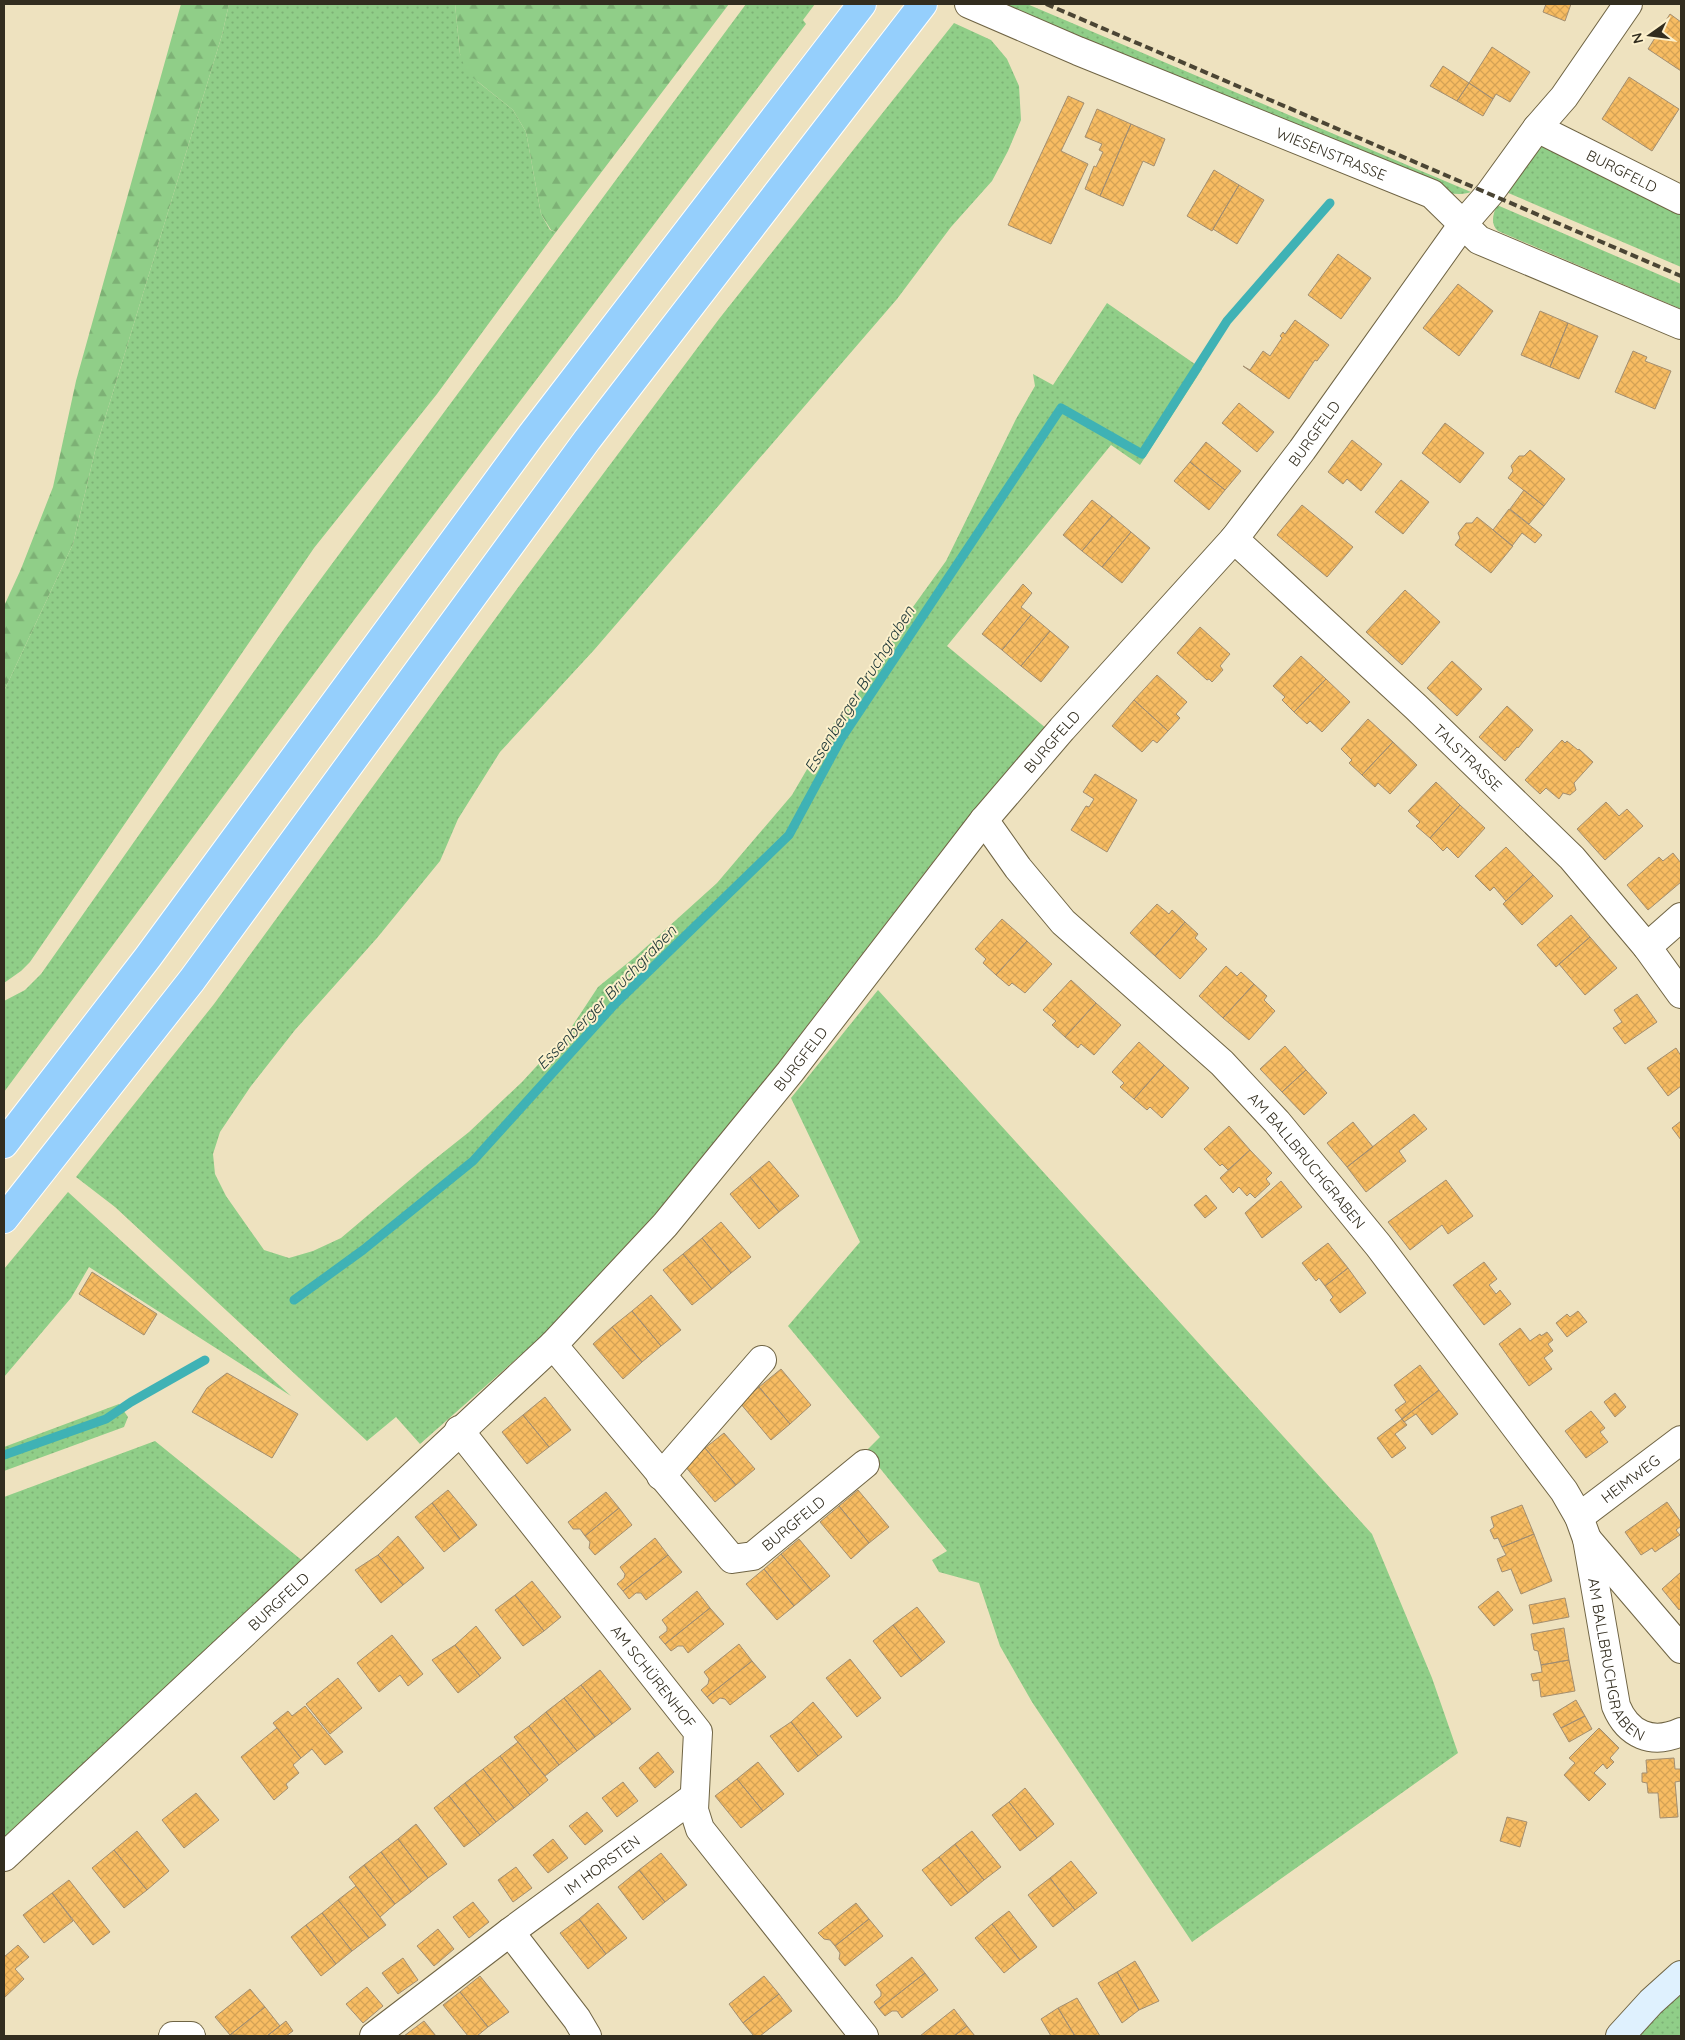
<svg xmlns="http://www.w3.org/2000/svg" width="1685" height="2040" font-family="Quicksand,sans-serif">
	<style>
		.grass { fill: url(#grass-dots) }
		.forest { fill: url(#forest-firs) }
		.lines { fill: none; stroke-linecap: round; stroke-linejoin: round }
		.stream { stroke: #3fb2b5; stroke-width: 9 }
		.building { fill: url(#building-cross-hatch); stroke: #a38e70 }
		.street-casing { stroke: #6f6444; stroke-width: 30 }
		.secondary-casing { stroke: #6f6444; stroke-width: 30 }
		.highway-casing { stroke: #fff; stroke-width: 30 }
		.street { stroke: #fff; stroke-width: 28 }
		.secondary { stroke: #dff1fe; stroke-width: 28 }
		.highway { stroke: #95cffc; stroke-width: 28 }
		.rail { stroke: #4b4534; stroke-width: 4; stroke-dasharray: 8 4; stroke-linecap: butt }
		.labels { text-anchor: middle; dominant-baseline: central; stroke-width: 4; stroke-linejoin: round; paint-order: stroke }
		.street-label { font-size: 15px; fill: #322d1f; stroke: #fcf0cb }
		.water-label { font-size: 16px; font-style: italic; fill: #213a3a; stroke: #fcf0cb }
	</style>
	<defs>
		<pattern id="grass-dots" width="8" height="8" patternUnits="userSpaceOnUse" patternTransform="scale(1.25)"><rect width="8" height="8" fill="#90ce88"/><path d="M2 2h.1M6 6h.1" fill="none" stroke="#7db175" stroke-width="1.8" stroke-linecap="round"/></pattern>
		<pattern id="forest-firs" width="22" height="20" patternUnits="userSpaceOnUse" patternTransform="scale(1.25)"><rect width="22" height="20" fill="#90ce88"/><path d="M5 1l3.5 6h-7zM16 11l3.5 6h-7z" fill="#7db175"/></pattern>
		<pattern id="building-cross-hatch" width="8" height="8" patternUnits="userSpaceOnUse" patternTransform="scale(1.25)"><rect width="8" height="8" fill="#f7bc62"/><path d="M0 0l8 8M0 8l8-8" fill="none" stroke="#d4a255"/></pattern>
	</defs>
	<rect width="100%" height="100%" fill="#eee2bf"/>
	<path class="grass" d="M229,4H455L460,54L478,82L513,110L526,132L541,214L550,230L556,232L437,394L314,548L30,962L21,971L4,983V691L73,544L95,451L222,35Z
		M746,4H815L803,20L806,24L354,620L4,1092V1001L25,990L41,974L286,626Z
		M1002,4H1027L1471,192C1451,199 1435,187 1418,178Z
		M954,23L991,40L1007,59L1019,86L1021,120L1008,151L992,181L951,227L897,299L594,650L500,752L458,819L440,861L377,938L295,1030L251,1086L220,1132L213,1154L215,1174L226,1196L264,1250L289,1258L313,1251L341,1238L425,1167L469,1132L522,1082L569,1031L598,987L635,957L717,883L792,795L834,723L871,677L905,618L946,561L1016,419L1035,386L1033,374L1053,385L1107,303L1202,369L1140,465L1111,445L947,646L1047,729L943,849L770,1074L652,1218L539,1339L420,1444L396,1417L367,1441L115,1207L76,1177L214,1004L517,589L719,319Z
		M1543,144L1681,212V267L1506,192Z
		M1497,205L1681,284V309L1498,231C1490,224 1493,214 1497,205Z
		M878,990L1372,1534L1432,1678L1458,1753L1192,1942L1032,1702L1000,1646L979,1583L939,1572L932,1560L947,1551L866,1451L880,1437L788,1326L860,1242L791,1098Z
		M68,1192L291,1396L89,1267L71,1298L4,1377V1269Z
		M119,1404L128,1417L124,1427L4,1471V1447Z
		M155,1441L304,1562L4,1844V1497Z
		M1681,1993V2036H1638L1658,2013Z"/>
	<path class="forest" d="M181,4H229L222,35L95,451L73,544L4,691V606L21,569L53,487L76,381Z
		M455,4H729L556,232L551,230L541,214L526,132L513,110L467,73L460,54Z"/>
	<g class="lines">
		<path class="stream" d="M294,1300L363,1250L473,1161L614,1005L789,835L841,739L1061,408L1142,454L1227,321L1330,203
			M4,1455L106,1419L131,1402L205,1360"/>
	</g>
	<path class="building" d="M1546,4H1571L1565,21L1543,12Z
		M1670,14L1681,22V71L1648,49Z
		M1492,47L1530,72L1510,102L1496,94L1493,99L1469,83Z
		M1443,66L1469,83L1457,101L1430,86Z
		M1629,77L1679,109L1652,151L1602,119Z
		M1469,83L1493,99L1483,116L1457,101Z
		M1068,96L1084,103L1061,151L1088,164L1051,244L1008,225Z
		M1097,109L1131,124L1100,196L1085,189L1094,166L1096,167L1103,152L1099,150L1102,144L1085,137Z
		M1131,124L1165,139L1154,166L1143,161L1123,206L1100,196Z
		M1214,170L1239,185L1212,231L1187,216Z
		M1239,185L1264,200L1237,244L1213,229Z
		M1338,254L1371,278L1341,319L1308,295Z
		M1458,284L1493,311L1459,356L1423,328Z
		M1540,311L1568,323L1550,367L1521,355Z
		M1295,320L1329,345L1317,361L1315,360L1289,399L1243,366L1250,370L1263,351L1270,356L1282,338L1280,336L1283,332L1285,334Z
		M1568,323L1598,336L1579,379L1550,367Z
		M1633,351L1647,357L1645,361L1671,371L1655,409L1615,392Z
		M1239,403L1274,432L1257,452L1222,423Z
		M1445,423L1484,453L1460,483L1422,453Z
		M1352,440L1382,464L1361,491L1347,479L1343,484L1328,472Z
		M1206,442L1241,471L1225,490L1190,462Z
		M1530,450L1565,479L1544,506L1508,478L1513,471L1511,466L1519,456H1524Z
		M1190,462L1225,490L1209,510L1174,481Z
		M1401,480L1429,502L1403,534L1375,512Z
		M1524,490L1544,506L1529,524L1510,509Z
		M1092,500L1112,516L1082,551L1063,535Z
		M1302,505L1353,547L1327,577L1277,535Z
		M1509,509L1542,535L1535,543L1522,533L1512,546L1493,530Z
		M1112,516L1131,532L1102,567L1082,551Z
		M1477,517L1513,546L1491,573L1455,545L1460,538L1458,533L1466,523H1472Z
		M1131,532L1150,548L1122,583L1102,567Z
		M1023,584L1032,593L1021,607L1031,615L1002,650L982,634Z
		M1405,590L1440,622L1402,665L1366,632Z
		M1031,615L1050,631L1021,666L1002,650Z
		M1200,627L1230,654L1220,666L1223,670L1212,682L1209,679L1207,680L1177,653Z
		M1050,631L1069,647L1041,682L1021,666Z
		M1301,656L1326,679L1294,712L1282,700L1285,697L1273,686Z
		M1452,661L1482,689L1457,716L1427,688Z
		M1157,675L1187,702L1176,714L1180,718L1168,731L1134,700Z
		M1326,679L1350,702L1322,732L1310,721L1307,724L1294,712Z
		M1134,700L1168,731L1157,743L1153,740L1142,752L1112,726Z
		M1507,706L1533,730L1518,748L1517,747L1505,761L1479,737Z
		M1368,719L1393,742L1362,775L1349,763L1352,760L1341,749Z
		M1562,740L1565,743L1567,741L1578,750L1579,749L1593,762L1574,783L1576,790L1570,795L1563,793L1559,799L1546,788L1540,794L1525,780Z
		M1393,742L1417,765L1390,794L1378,783L1375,787L1362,775Z
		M1095,774L1137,800L1107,852L1071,830L1086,806L1089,807L1094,799L1083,792Z
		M1436,782L1460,805L1430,838L1416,826L1420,822L1408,811Z
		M1606,802L1619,816L1627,809L1643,826L1605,860L1577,829Z
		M1460,805L1485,828L1458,858L1447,847L1443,851L1430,838Z
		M1506,847L1533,875L1506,901L1494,887L1490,891L1475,876Z
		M1673,853L1681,863V882L1648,910L1627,885L1659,857L1663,861Z
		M1533,875L1553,896L1522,925L1503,904Z
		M1157,904L1169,914L1172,910L1185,922L1155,956L1130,933Z
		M1571,915L1590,937L1556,967L1537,945Z
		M1002,919L1027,941L996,975L983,963L986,959L975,949Z
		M1185,922L1198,934L1195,938L1207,949L1180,979L1155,956Z
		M1590,937L1617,968L1585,995L1559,964Z
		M1027,941L1052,964L1025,993L1012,983L1009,986L996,975Z
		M1226,966L1237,976L1241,972L1254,984L1223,1018L1199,996Z
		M1071,980L1096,1003L1065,1037L1052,1025L1056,1021L1043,1010Z
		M1254,984L1267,996L1264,1000L1275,1011L1249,1040L1223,1018Z
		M1637,994L1657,1022L1625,1044L1613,1028L1622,1022L1614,1010Z
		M1096,1003L1121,1025L1094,1055L1081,1044L1078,1048L1065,1037Z
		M1139,1042L1164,1065L1134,1099L1120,1087L1124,1083L1112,1072Z
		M1285,1046L1306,1070L1282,1092L1260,1069Z
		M1676,1048L1681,1056V1086L1668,1096L1647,1068Z
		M1164,1065L1189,1088L1162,1118L1150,1107L1147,1110L1134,1099Z
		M1306,1070L1327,1093L1304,1115L1282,1092Z
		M1414,1114L1427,1129L1399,1151L1406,1161L1366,1192L1347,1167Z
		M1681,1121V1140L1672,1128Z
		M1353,1122L1373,1147L1347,1167L1327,1143Z
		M1229,1126L1250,1150L1228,1170L1222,1164L1220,1166L1204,1149Z
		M1250,1150L1272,1173L1266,1179L1270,1184L1255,1198L1250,1193L1247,1196L1239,1187L1233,1193L1220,1178Z
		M769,1161L799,1196L779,1212L750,1177Z
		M750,1177L779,1212L759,1229L730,1194Z
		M1446,1180L1473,1216L1448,1234L1442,1225L1410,1250L1388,1222Z
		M1281,1181L1302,1207L1262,1238L1245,1213Z
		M1206,1195L1217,1208L1205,1218L1194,1205Z
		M721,1222L751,1257L731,1273L702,1238Z
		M702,1238L731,1273L712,1289L683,1254Z
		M1328,1243L1348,1268L1325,1286L1319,1278L1316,1281L1302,1263Z
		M683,1254L712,1289L692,1305L663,1270Z
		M1484,1262L1497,1279L1489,1285L1496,1294L1500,1290L1511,1304L1484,1325L1453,1285Z
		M1348,1268L1366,1293L1340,1313L1330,1300L1333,1297L1325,1286Z
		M92,1272L157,1314L144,1335L79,1294Z
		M651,1295L681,1330L661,1346L632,1311Z
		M632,1311L661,1346L642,1362L612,1327Z
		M1578,1311L1587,1322L1567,1337L1556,1323L1567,1314L1570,1317Z
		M612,1327L642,1362L623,1379L593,1344Z
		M1520,1328L1530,1341L1540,1334L1541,1336L1547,1332L1553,1340L1548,1344L1553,1351L1544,1358L1552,1369L1529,1386L1499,1344Z
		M1420,1365L1439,1390L1402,1419L1395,1410L1406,1402L1394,1385Z
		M781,1369L811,1405L790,1424L759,1387Z
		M227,1373L298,1414L272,1458L192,1412L207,1388Z
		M759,1387L790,1424L771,1440L740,1403Z
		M1439,1390L1458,1414L1432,1435L1416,1414L1404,1422L1402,1419Z
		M1615,1393L1626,1407L1615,1417L1604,1402Z
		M545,1397L571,1430L549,1447L523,1415Z
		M1591,1411L1605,1428L1600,1432L1608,1442L1586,1458L1565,1431Z
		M523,1415L549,1447L527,1464L502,1432Z
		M1402,1419L1407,1425L1395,1434L1406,1448L1392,1458L1377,1438Z
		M724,1433L755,1469L736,1485L705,1448Z
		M705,1448L736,1485L715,1502L684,1465Z
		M448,1490L477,1525L460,1539L432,1503Z
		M858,1490L889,1527L869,1543L839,1506Z
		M606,1492L619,1508L585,1536L580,1529H573L568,1522Z
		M1667,1502L1681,1522V1526L1676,1530L1680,1535L1655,1552L1652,1548L1641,1555L1625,1532Z
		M432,1503L460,1539L444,1552L415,1517Z
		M1522,1505L1534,1534L1502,1547L1498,1538L1494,1539L1490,1530L1494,1527L1491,1517Z
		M839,1506L869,1543L851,1559L820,1522Z
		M619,1508L632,1525L595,1555L589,1548L590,1542L585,1536Z
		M1534,1534L1552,1581L1521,1594L1511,1569L1502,1572L1497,1559L1506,1555L1502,1547Z
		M398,1536L424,1568L403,1585L378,1555Z
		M655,1538L668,1555L623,1591L617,1584L624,1578L625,1574L620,1567Z
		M799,1539L830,1576L812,1591L781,1554Z
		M781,1554L812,1591L794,1606L764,1569Z
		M378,1555L403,1585L381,1603L355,1570Z
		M668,1555L682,1572L646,1600L641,1593H636L629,1599L623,1591Z
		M764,1569L794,1606L777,1620L746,1584Z
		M1681,1572V1608L1679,1610L1662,1589Z
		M532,1581L561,1617L544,1631L515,1595Z
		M697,1591L710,1608L665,1644L659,1637L667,1631V1627L662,1620Z
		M1498,1591L1513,1610L1494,1626L1478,1607Z
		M515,1595L544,1631L523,1646L495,1610Z
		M1565,1598L1569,1617L1533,1624L1529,1605Z
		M917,1607L945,1642L922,1661L893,1625Z
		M710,1608L724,1624L688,1653L683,1646H678L671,1651L665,1644Z
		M893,1625L922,1661L901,1677L873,1641Z
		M476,1626L501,1658L480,1676L455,1645Z
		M1564,1628L1569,1660L1541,1665L1538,1651L1534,1650L1531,1634Z
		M392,1635L423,1674L408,1686L400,1675L379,1692L357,1663Z
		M739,1644L752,1661L707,1697L701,1690L708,1684L709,1679L704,1672Z
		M455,1645L480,1676L458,1693L432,1660Z
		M850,1659L881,1698L857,1717L826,1678Z
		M1569,1660L1575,1691L1541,1697L1539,1680L1533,1681L1531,1674L1542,1672L1541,1665Z
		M752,1661L766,1677L730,1705L725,1699L720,1698L713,1704L707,1697Z
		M600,1670L631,1709L612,1724L581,1685Z
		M338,1678L362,1708L330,1734L306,1704Z
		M581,1685L612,1724L595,1737L564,1698Z
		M564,1698L595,1737L577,1751L546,1712Z
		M1576,1700L1585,1716L1561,1728L1553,1714Z
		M813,1702L842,1737L818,1756L791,1722Z
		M305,1706L343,1752L325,1765L312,1749L301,1758L273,1723L288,1711L292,1716Z
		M546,1712L577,1751L559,1765L529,1726Z
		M1585,1716L1592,1729L1569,1742L1561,1728Z
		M791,1722L818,1756L798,1772L770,1736Z
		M529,1726L559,1765L545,1776L514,1737Z
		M277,1728L301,1758L293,1765L299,1773L286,1784L288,1788L274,1800L241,1757Z
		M1599,1728L1619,1748L1610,1758L1614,1762L1607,1769L1603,1764L1594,1773L1606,1784L1589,1801L1564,1775L1575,1763L1569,1758Z
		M518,1742L548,1780L530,1795L500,1756Z
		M658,1752L674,1772L655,1788L639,1768Z
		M500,1756L530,1795L514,1808L483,1769Z
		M1674,1758L1675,1769H1681V1781L1675,1782L1678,1817L1660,1818L1658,1793H1648L1647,1783L1642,1782V1773H1647L1646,1760Z
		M758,1762L784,1794L763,1811L737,1779Z
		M483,1769L514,1808L496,1822L465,1783Z
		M737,1779L763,1811L741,1828L715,1796Z
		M623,1782L638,1801L617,1817L602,1798Z
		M465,1783L496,1822L480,1835L449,1796Z
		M1025,1788L1054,1824L1037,1838L1009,1802Z
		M196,1793L219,1820L184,1848L162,1820Z
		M449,1796L480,1835L464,1847L434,1808Z
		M1009,1802L1037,1838L1020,1851L992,1815Z
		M587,1812L603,1831L585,1845L569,1826Z
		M1507,1817L1527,1822L1520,1847L1500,1841Z
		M416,1824L447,1864L428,1878L398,1839Z
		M137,1831L169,1871L147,1890L114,1850Z
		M972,1831L1001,1867L984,1880L955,1844Z
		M398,1839L428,1878L411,1892L381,1852Z
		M553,1839L568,1858L548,1873L533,1855Z
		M955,1844L984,1880L968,1893L939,1857Z
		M114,1850L147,1890L124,1908L92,1868Z
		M381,1852L411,1892L395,1904L364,1865Z
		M661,1853L687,1885L665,1902L639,1870Z
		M939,1857L968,1893L951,1906L922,1870Z
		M1071,1861L1097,1893L1075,1910L1050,1878Z
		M364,1865L395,1904L380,1917L349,1877Z
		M516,1867L532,1888L513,1902L498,1880Z
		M639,1870L665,1902L643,1920L618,1887Z
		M1050,1878L1075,1910L1053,1927L1028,1895Z
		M69,1880L110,1932L93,1945L52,1893Z
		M356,1886L386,1925L369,1938L338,1900Z
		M52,1893L73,1921L44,1943L23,1915Z
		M338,1900L369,1938L352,1951L322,1913Z
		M473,1902L489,1922L469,1938L453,1917Z
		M598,1903L627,1938L606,1954L579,1919Z
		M856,1903L869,1919L835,1946L830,1940L824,1939L818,1933Z
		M1009,1911L1037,1947L1020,1960L992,1924Z
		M322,1913L352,1951L336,1964L306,1925Z
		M579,1919L606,1954L588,1969L560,1933Z
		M869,1919L883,1936L845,1966L839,1959L840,1953L835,1946Z
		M992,1924L1020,1960L1004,1973L975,1938Z
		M306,1925L336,1964L321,1976L291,1937Z
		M438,1929L454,1949L434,1966L417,1946Z
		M18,1945L29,1957L15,1969L24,1979L4,1998V1957Z
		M912,1957L925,1973L879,2009L874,2002L881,1996V1992L876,1985Z
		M403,1958L418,1980L398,1994L382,1973Z
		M1135,1961L1159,2001L1139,2010L1117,1972Z
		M1117,1972L1139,2010L1122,2023L1098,1983Z
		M925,1973L938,1990L902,2018L897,2011H892L885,2016L879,2009Z
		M480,1976L509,2012L488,2027L460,1992Z
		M764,1976L779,1994L743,2023L729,2004Z
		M367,1987L383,2006L363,2023L346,2004Z
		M250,1989L265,2007L230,2035L215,2017Z
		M460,1992L488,2027L477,2036H468L443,2005Z
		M779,1994L792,2011L760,2036H754L743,2023Z
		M1077,1998L1100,2036H1075L1058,2008Z
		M265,2007L280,2026L267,2036L230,2035Z
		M1058,2008L1075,2036H1051L1041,2019Z
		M954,2009L967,2026L954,2036H920Z
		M286,2021L293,2031L286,2036H267Z
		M424,2021L436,2036H404Z
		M967,2026L975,2036H954Z"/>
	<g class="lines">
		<g class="street-casing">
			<g id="street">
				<path id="s1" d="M969,4L1078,51L1432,194L1479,240L1681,325"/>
				<path id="s2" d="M1537,128L1681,200"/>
				<path id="s3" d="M1234,539L1416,707L1572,858L1647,947L1681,994"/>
				<path id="s4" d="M984,820L1018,868L1063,922L1222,1063L1277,1122L1378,1245L1564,1491L1579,1517L1587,1539L1616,1706C1628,1735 1652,1745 1681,1732"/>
				<path d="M1647,947L1681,917"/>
				<path id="s5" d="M553,1345L732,1559L753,1556L865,1464"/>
				<path id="s6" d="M459,1430L698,1732L694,1810L700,1829L864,2036"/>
				<path d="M661,1476L762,1360"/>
				<path id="s7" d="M1579,1517L1681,1440"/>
				<path d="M1587,1539L1681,1649"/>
				<path id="s8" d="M4,1857L553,1345L665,1225L790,1072L984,820L1062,729L1234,539L1302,450L1463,224L1490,193L1537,128L1564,97L1628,4"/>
				<path d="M510,1932L577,2019L587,2036"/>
				<path d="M173,2036H191"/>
				<path id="s9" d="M374,2036L510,1932L694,1797"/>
			</g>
		</g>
		<g class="secondary-casing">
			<path id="secondary" d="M1620,2036L1651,2002L1681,1975"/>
		</g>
		<g class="highway-casing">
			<path id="highway" d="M4,1144L148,957L532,434L862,4
				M4,1219L192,980L587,440L923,4"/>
		</g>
		<use href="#street" class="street"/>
		<use href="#secondary" class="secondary"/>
		<use href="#highway" class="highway"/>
		<path class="rail" d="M1046,4L1681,276"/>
	</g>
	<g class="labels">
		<g class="street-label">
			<text stroke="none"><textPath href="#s1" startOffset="392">WIESENSTRASSE</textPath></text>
			<text stroke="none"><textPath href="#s2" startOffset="95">BURGFELD</textPath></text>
			<text stroke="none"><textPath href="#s8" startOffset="1939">BURGFELD</textPath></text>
			<text stroke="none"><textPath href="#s8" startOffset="1534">BURGFELD</textPath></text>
			<text stroke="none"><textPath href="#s3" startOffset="320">TALSTRASSE</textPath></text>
			<text stroke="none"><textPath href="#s8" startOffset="1129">BURGFELD</textPath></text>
			<text stroke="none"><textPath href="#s4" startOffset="471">AM BALLBRUCHGRABEN</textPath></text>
			<text stroke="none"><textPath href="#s7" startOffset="64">HEIMWEG</textPath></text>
			<text stroke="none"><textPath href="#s5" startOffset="352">BURGFELD</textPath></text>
			<text stroke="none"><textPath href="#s8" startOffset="375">BURGFELD</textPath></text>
			<text stroke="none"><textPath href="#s4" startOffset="1069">AM BALLBRUCHGRABEN</textPath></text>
			<text stroke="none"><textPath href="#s6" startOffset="314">AM SCHÜRENHOF</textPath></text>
			<text stroke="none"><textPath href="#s9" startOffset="285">IM HORSTEN</textPath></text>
		</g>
		<g class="water-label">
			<text transform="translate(859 689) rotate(-58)">Essenberger Bruchgraben</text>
			<text transform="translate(606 997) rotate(-46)">Essenberger Bruchgraben</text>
		</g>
	</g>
	<rect width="1685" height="2040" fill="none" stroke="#322d1f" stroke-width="10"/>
	<g transform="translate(1650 35) rotate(256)" stroke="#fcf0cb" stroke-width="4" paint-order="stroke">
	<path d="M0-4L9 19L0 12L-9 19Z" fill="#322d1f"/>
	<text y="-8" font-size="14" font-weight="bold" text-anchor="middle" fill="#322d1f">N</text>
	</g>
</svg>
